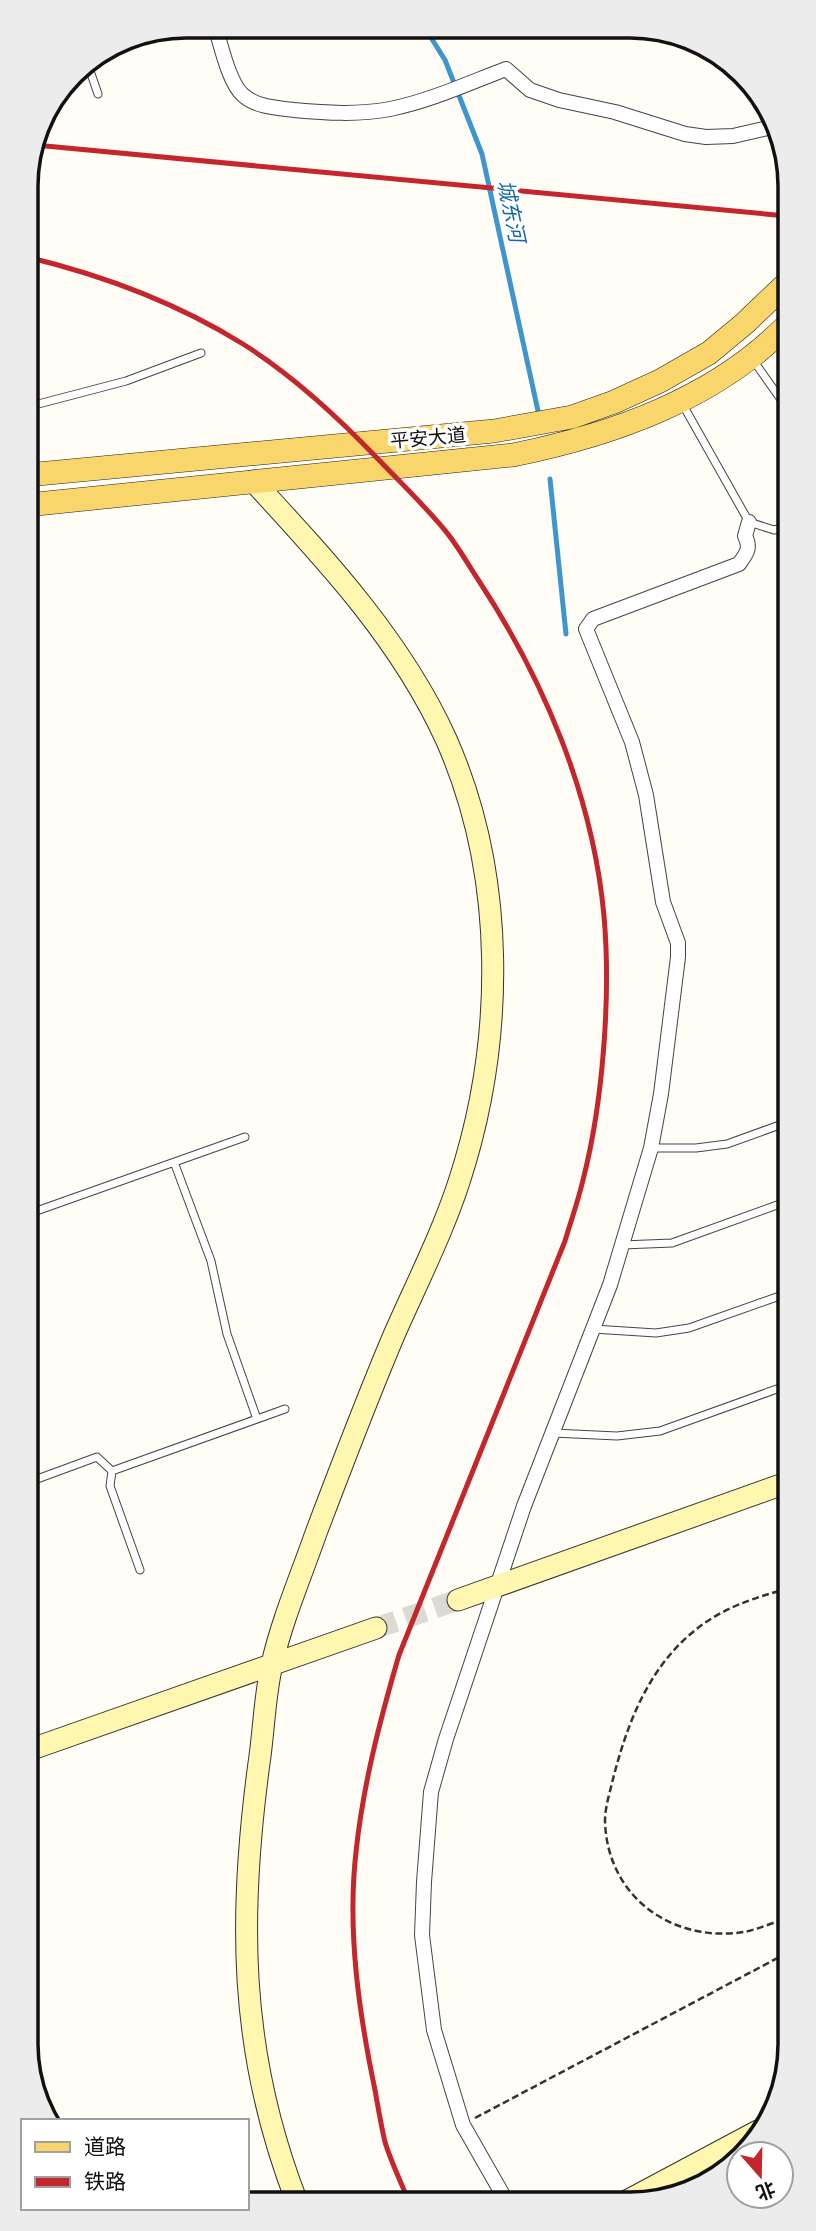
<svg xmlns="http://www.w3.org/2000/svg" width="816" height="2231" font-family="'Times New Roman','Noto Sans SC',serif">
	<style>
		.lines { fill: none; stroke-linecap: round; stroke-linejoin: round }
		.stream { stroke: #3f96cf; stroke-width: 5 }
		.secondary-tunnel { stroke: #dbdad3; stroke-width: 21; stroke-dasharray: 21 10; stroke-linecap: butt }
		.lane-casing { stroke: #444; stroke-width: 9 }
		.street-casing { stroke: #444; stroke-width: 16 }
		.secondary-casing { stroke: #333; stroke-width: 23 }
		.primary-casing { stroke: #222; stroke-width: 24 }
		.path { stroke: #333; stroke-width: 2.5; stroke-dasharray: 7 3.5; stroke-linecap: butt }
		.lane { stroke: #fff; stroke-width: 7 }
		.street { stroke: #fff; stroke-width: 14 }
		.secondary { stroke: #fff6b0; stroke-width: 21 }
		.primary { stroke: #f9d66b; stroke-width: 23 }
		.rail { stroke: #c4262e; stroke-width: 5 }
		.labels { text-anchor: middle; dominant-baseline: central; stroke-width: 7; stroke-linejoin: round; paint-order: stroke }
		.street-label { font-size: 19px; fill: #111; stroke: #fff }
		.water-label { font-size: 21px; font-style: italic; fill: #1768a6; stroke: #fff }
		.rim { fill: none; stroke: #111; stroke-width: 3.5 }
	</style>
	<rect width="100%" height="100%" fill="#fffdf5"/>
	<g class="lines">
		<path class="stream" d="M425,28L445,60L482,154L538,411
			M550,479L566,634"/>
		<path class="secondary-tunnel" d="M376,1628L458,1600"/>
		<g class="lane-casing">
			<path id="lane" d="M87,62L98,94
				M753,360L787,408
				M683,405L749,522L774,530L787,527
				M27,407L126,381L201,353
				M651,1148H696L727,1144L788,1122
				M174,1162L211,1261L227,1334L257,1419
				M28,1214L245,1137
				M622,1245L672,1243L788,1201
				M593,1329L656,1333L689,1328L788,1293
				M553,1433L617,1436L660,1431L788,1385
				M112,1471L285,1409
				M29,1482L97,1457L112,1471L110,1486L140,1570"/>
		</g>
		<g class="street-casing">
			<path id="street" d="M215,26C221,45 229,83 243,95C256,107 277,108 294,110C326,113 358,115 390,109C430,101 469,83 506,69L530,90L559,100L615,112L685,134L706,137L733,136L772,127
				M507,2202L463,2125L434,2030L422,1935L424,1882L431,1792L446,1739L524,1506L610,1285L651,1148L661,1094L678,957V943L663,902L646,795L632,742L586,629L593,619L739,564C747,553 751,548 745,536L749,522"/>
		</g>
		<g class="secondary-casing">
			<path id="secondary" d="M253,481C326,560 401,640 446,739C507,876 505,1041 459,1182C442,1234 416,1285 394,1335C366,1401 341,1467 316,1533C301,1576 282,1620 272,1664C265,1694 264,1726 260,1756C238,1913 238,2051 297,2202
				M458,1600L789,1482
				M29,1750L376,1628
				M625,2202L758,2131"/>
		</g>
		<g class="primary-casing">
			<path id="primary" d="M27,475L494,431L572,417L614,402L660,381L709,353L744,324L787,283
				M27,505L513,455C612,435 715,399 787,325"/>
		</g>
		<path class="path" d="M789,1588C754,1598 721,1608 693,1632C648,1669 627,1724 613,1779C610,1792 605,1807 605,1821C607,1896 671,1943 744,1932C759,1929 775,1922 789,1917
			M475,2118L789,1952"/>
		<use href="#lane" class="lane"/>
		<use href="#street" class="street"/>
		<use href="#secondary" class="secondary"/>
		<use href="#primary" class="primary"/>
		<path class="rail" d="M35,145L787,216
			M27,257C102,275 177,303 243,344C294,376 337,416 378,459C400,482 423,504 443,528C457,544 467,563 479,581C544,680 593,796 604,916C611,996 603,1102 583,1180C578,1201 571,1221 565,1241L399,1655C380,1720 363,1785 356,1852C347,1931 359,2013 375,2090C378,2107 381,2125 385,2142C391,2162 401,2182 409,2202"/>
	</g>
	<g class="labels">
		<g class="street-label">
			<text transform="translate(428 438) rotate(-5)">平安大道</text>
		</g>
		<g class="water-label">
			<text transform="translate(511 211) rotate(78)">城东河</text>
		</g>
	</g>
	<path d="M0 0H816V2231H0ZM186 38H630A148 148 0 0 1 778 186V2044A148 148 0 0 1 630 2192H186A148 148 0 0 1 38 2044V186A148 148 0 0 1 186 38Z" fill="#ececec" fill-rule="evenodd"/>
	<path class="rim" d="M186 38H630A148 148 0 0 1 778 186V2044A148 148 0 0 1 630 2192H186A148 148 0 0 1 38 2044V186A148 148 0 0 1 186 38Z"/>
	<rect x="21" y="2119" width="228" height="91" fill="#ffffff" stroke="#a0a0a0" stroke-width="2"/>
	<rect x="35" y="2142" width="35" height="10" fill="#f9d66b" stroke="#a0a0a0" stroke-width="2"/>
	<text x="84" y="2154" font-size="21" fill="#111111">道路</text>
	<rect x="35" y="2177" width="35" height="10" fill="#c4262e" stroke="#a0a0a0" stroke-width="2"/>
	<text x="84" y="2189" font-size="21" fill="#111111">铁路</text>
	<g transform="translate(760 2175) rotate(160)"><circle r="33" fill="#ffffff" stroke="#a0a0a0" stroke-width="2"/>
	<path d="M0-5L12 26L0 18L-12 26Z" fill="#c4262e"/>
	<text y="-10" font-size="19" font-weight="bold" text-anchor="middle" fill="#111111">北</text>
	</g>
</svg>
